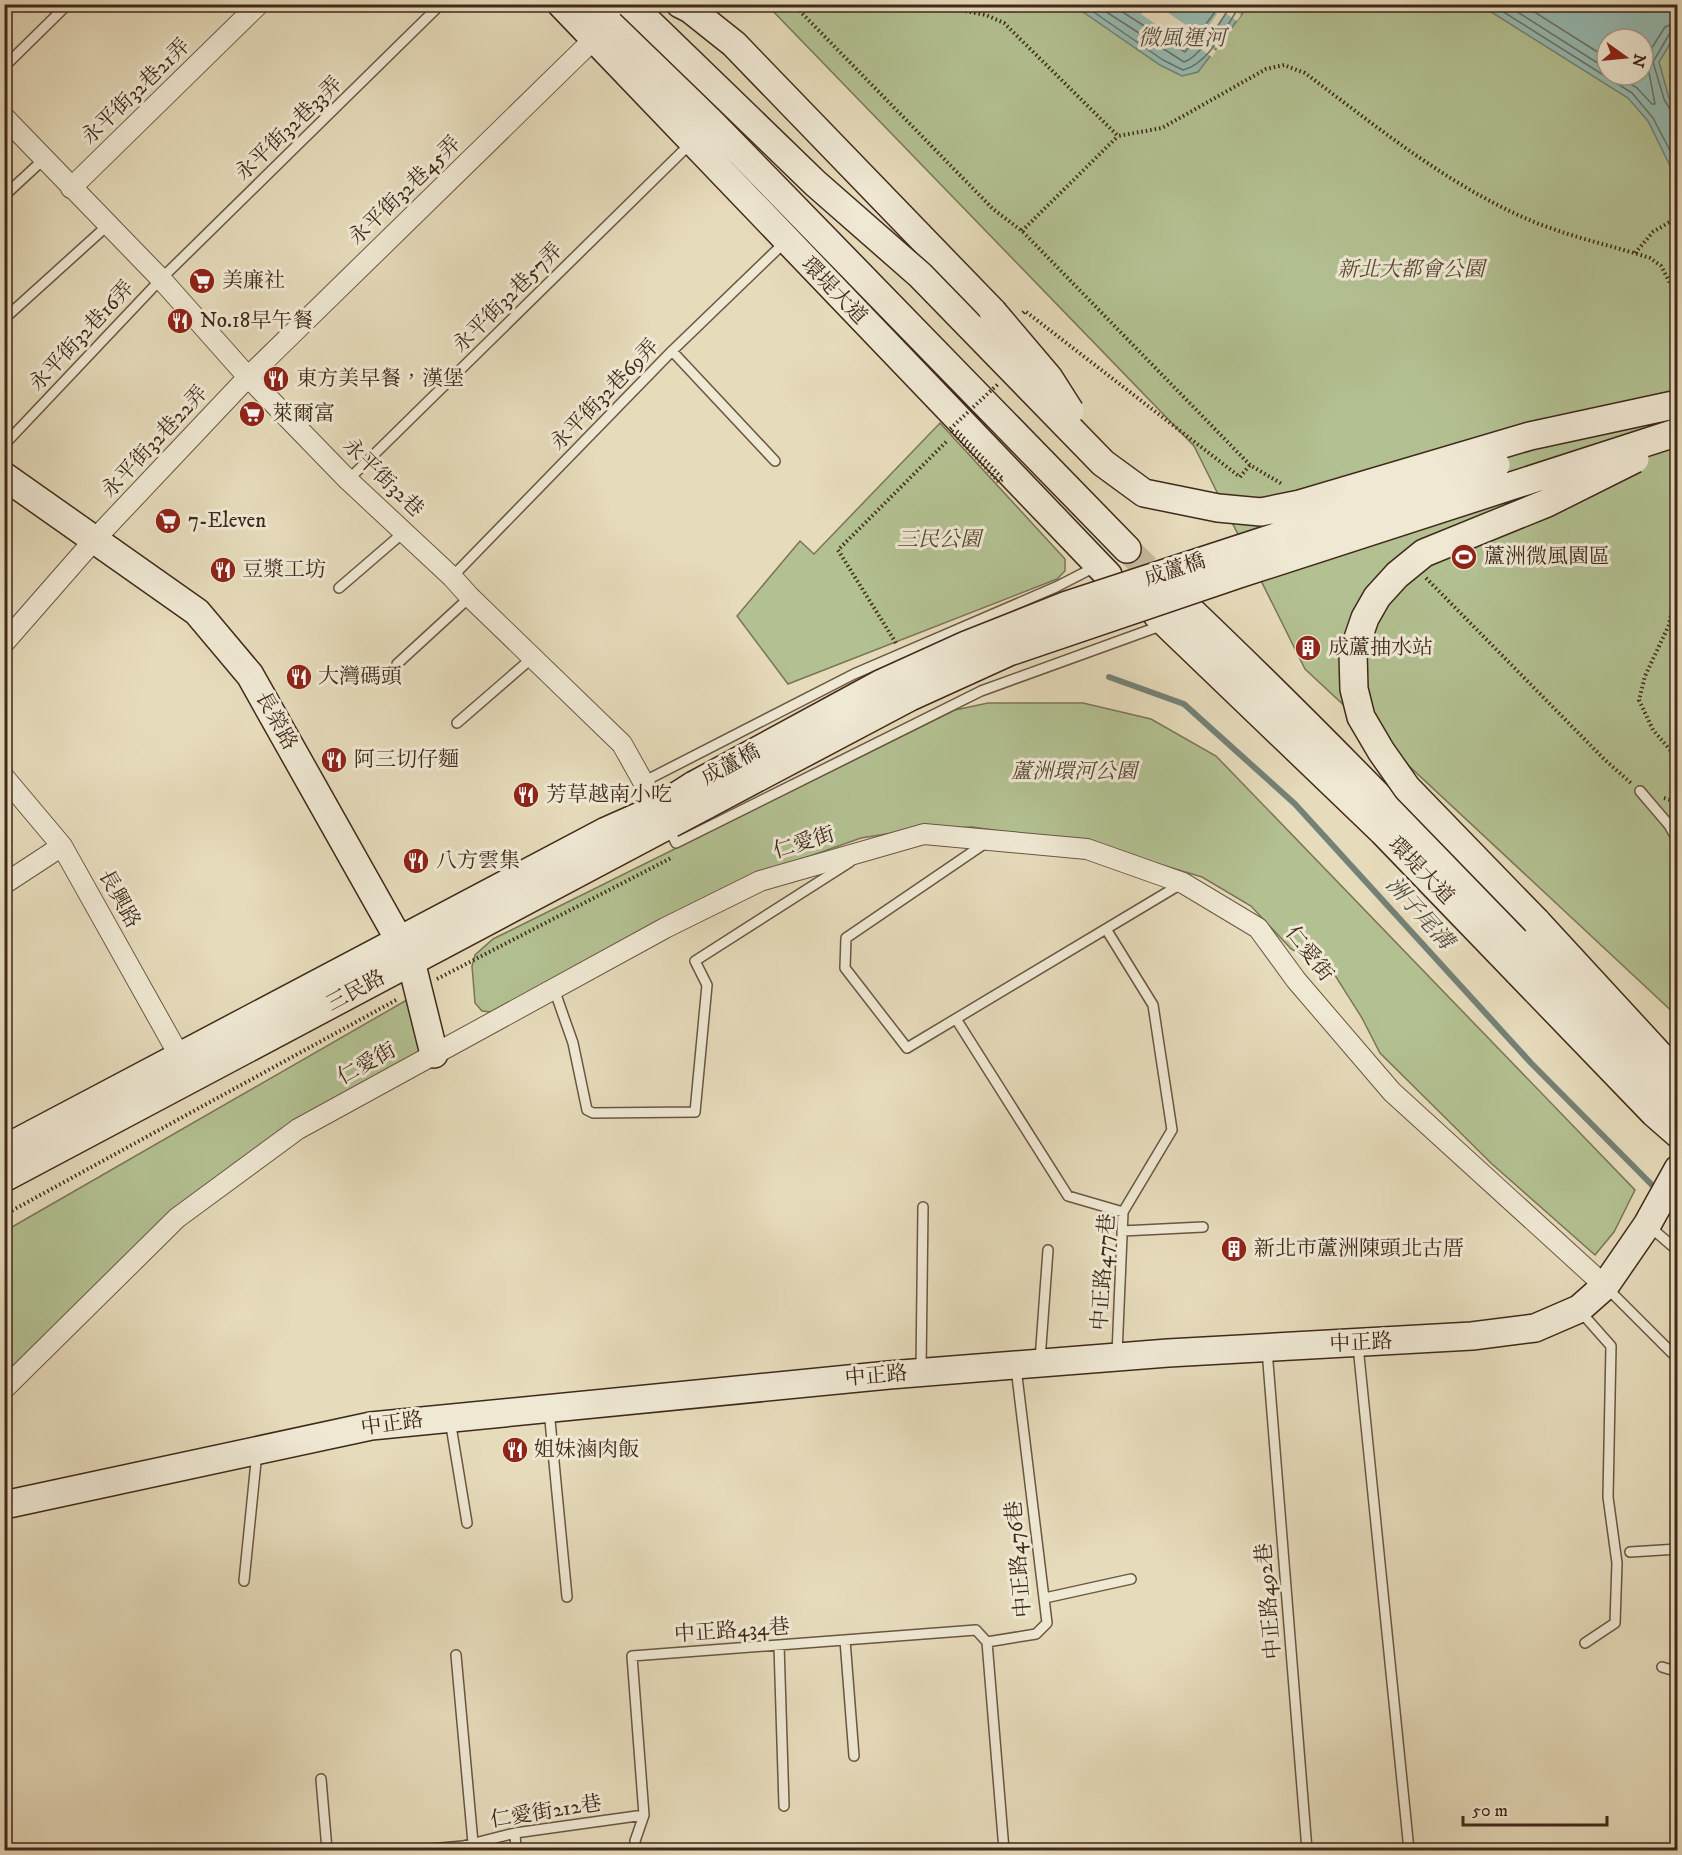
<svg xmlns="http://www.w3.org/2000/svg" width="1682" height="1855" font-family="'IM FELL DW Pica','Noto Serif TC',serif">
	<style>
		.green { fill: #b3c192; stroke: #7a7556; stroke-width: 1.5; fill-rule: evenodd }
		.water { fill: #96bbb3; stroke: #748176; stroke-width: 1.5; fill-rule: evenodd }
		.pier { fill: #e6dbbb }
		.lines { fill: none; stroke-linecap: round; stroke-linejoin: round }
		.shore { stroke: #6b7266; stroke-width: 1.5 }
		.stream { stroke: #748176; stroke-width: 6 }
		.secondary-tunnel { stroke: #c5b79b; stroke-width: 27; stroke-dasharray: 27 14; stroke-linecap: butt }
		.lane-casing { stroke: #6a5642; stroke-width: 12 }
		.street-casing { stroke: #6a5642; stroke-width: 22 }
		.secondary-casing { stroke: #40291a; stroke-width: 30 }
		.path { stroke: #40291a; stroke-width: 4; stroke-dasharray: 1.5 3; stroke-linecap: butt }
		.lane { stroke: #efe8d3; stroke-width: 9 }
		.street { stroke: #efe8d3; stroke-width: 20 }
		.secondary { stroke: #efe8d3; stroke-width: 27 }
		.secondary-bridge-casing { stroke: #40291a; stroke-width: 30; stroke-linecap: butt }
		.path-bridge { stroke: #40291a; stroke-width: 4; stroke-dasharray: 1.5 3; stroke-linecap: butt }
		.secondary-bridge { stroke: #efe8d3; stroke-width: 27 }
		.labels { text-anchor: middle; dominant-baseline: central; stroke-width: 6; stroke-linejoin: round; paint-order: stroke }
		.street-label { font-size: 21px; fill: #40291a; stroke: #efe8d3 }
		.park-label { font-size: 21px; font-style: italic; fill: #574732; stroke: #efe8d3 }
		.poi-label { font-size: 21px; fill: #40291a; stroke: #efe8d3; text-anchor: start }
		.water-label { font-size: 22px; font-style: italic; fill: #564e40; stroke: #efe8d3 }
	</style>
	<rect width="100%" height="100%" fill="#e6dbbb"/>
	<filter id="stains"><feTurbulence type="fractalNoise" baseFrequency=".00333" numOctaves="4"/><feColorMatrix values="0 0 0 0 .2 0 0 0 0 .09 0 0 0 0 .02 0 0 0 .5 -.17"/></filter>
	<radialGradient id="worn" r=".72"><stop offset=".6" stop-color="#630" stop-opacity="0"/><stop offset="1" stop-color="#630" stop-opacity=".3"/></radialGradient>
	<path class="green" d="M767,5H1677V1016L1305,669L1194,446ZM1607,39H1643V75H1607Z
		M940,423L1065,559V571L1057,579L788,684L737,616L800,541L814,554Z
		M988,703H1083L1151,719L1216,756L1635,1190L1614,1232L1595,1255L1492,1164L1380,1053L1362,1018L1333,972L1291,949L1251,906L1202,877L1093,844L972,827L912,830L861,838L759,874L491,1012L482,1011L475,1003L472,966L475,955L493,939L955,710Z
		M419,993L434,1054L176,1209L5,1382V1231Z"/>
	<path class="water" d="M1073,5H1249L1198,72L1182,76L1160,65Z
		M1480,5H1677V32L1659,62L1669,98L1677,111V180L1648,121L1628,98ZM1607,39H1643V75H1607Z"/>
	<path class="pier" d="M1147,5H1157L1202,36L1217,14L1204,5H1231L1230,7L1241,15L1237,21L1225,13L1205,43L1216,51L1212,57L1196,46L1192,50L1141,14Z"/>
	<g class="lines">
		<path class="shore" d="M1082,4L1163,60L1183,70C1210,63 1226,26 1241,4
			M1094,4L1184,62C1201,57 1221,20 1232,4
			M1110,4L1185,52L1221,4
			M1491,4L1632,93L1653,118L1678,166
			M1505,4L1607,69
			M1522,4L1607,58
			M1678,30L1670,33L1653,62L1664,99L1671,111L1678,113
			M1617,75L1637,88L1652,104H1655L1646,57L1665,27L1678,22"/>
		<path class="stream" d="M1109,677L1184,704L1295,804L1531,1063L1657,1190
			M1669,1202L1678,1210"/>
		<path class="secondary-tunnel" d="M1127,549L1171,592"/>
		<g class="lane-casing">
			<path id="lane" d="M4,67L68,4
				M4,196L44,159
				M4,319L108,225
				M672,351L775,461
				M4,445L161,279L441,4
				M348,480L691,143
				M452,577L672,351L785,242
				M339,588L404,532
				M397,664L470,597
				M457,723L532,658
				M643,782L854,674L1056,587L1095,567
				M1640,791L1669,825L1678,841
				M669,829L676,843L981,691L1163,625
				M987,842L846,938L845,968L907,1048L1181,884
				M1106,929L1153,1005L1172,1130L1123,1212L1117,1354
				M554,989L573,1043L587,1110L593,1113L695,1112L707,985L695,961L850,862
				M956,1019L1068,1196L1123,1212
				M1649,1226L1678,1251
				M1122,1231L1203,1227
				M1607,1288L1678,1359
				M1580,1311L1611,1346L1608,1497L1617,1563L1615,1623L1585,1643
				M1358,1346L1409,1850
				M1267,1350L1307,1850
				M1040,1360L1048,1250
				M921,1370L923,1207
				M549,1410L567,1597
				M450,1420L467,1523
				M1630,1552L1678,1549
				M244,1581L257,1452
				M1045,1598L1131,1579
				M845,1640L854,1756
				M987,1642L1036,1634L1047,1623L1016,1368
				M987,1642L1004,1850
				M779,1645L784,1806
				M456,1655L473,1843
				M1662,1667L1678,1672
				M321,1779L327,1850
				M515,1833L516,1850
				M418,1850L463,1846L515,1833L644,1815
				M636,1850L635,1841L644,1815L632,1656L976,1630L987,1642"/>
		</g>
		<g class="street-casing">
			<path id="street" d="M4,117L161,279L248,377L348,480L452,577L470,597L622,744L664,819
				M71,188L259,4
				M4,643L95,539L248,377L595,38
				M4,777L62,846L179,1055
				M4,884L62,846
				M4,1389L177,1218L298,1129L665,928L760,881L924,834L1087,849L1183,883L1258,928L1296,980L1392,1092L1605,1286"/>
		</g>
		<g class="secondary-casing">
			<path id="secondary" d="M561,4L1108,575
				M596,4L1127,549
				M680,4L690,9L734,44L993,312
				M4,476L197,612L250,675L411,961L434,1054
				M1185,605C1351,763 1508,930 1665,1096L1678,1119
				M1157,615L1383,832L1654,1113L1678,1134
				M1536,921L1678,1075
				M4,1149L606,831L658,808L694,785
				M4,1178L708,804
				M4,1505L371,1426L889,1375L1168,1353L1472,1336L1535,1328L1579,1309L1605,1286L1647,1225L1678,1169"/>
		</g>
		<path class="path" d="M793,4L993,209L1022,231L1250,465L1282,484
			M930,4L986,15L1004,23L1118,136L1162,128L1266,69L1284,65L1305,73C1376,126 1445,183 1527,219C1566,236 1610,245 1650,258L1661,266L1678,298
			M1022,231L1118,136
			M1635,253L1653,232L1678,217
			M1023,313L1025,311L1240,477L1250,465
			M1426,578L1605,760L1631,783
			M1678,581L1669,625L1645,676L1639,700L1653,730L1678,759
			M896,643L838,550L948,440
			M1664,798L1678,802
			M437,979L673,857
			M4,1215L398,999"/>
		<use href="#lane" class="lane"/>
		<use href="#street" class="street"/>
		<use href="#secondary" class="secondary"/>
		<g class="secondary-bridge-casing">
			<path id="secondary-bridge" d="M630,4L815,183L920,275L1103,463L1144,493L1218,508L1261,512L1300,504L1530,436L1678,404
				M993,312L1049,378L1070,411
				M694,785L880,684L966,645L1067,605L1496,465
				M708,804L910,697L1009,652L1239,574L1678,432
				M1536,921L1407,788L1381,751L1361,717L1354,689L1353,653L1365,618L1377,597L1397,575L1424,553L1547,503L1635,459"/>
		</g>
		<path class="path-bridge" d="M957,431L1003,479L999,482L950,429L998,384"/>
		<use href="#secondary-bridge" class="secondary-bridge"/>
	</g>
	<defs>
		<g id="supermarket-disc" transform="scale(1.35)"><circle r="9.5" fill="#8f2418" stroke="#efe8d3"/><path d="M-6-5.5h2.5l.6 2H6L4.5 2H-2.5L-4.4-4H-6ZM-1.5 3.2a1.3 1.3 0 1 0 .1 0ZM3 3.2a1.3 1.3 0 1 0 .1 0Z" fill="#fff"/></g>
		<g id="restaurant-disc" transform="scale(1.35)"><circle r="9.5" fill="#8f2418" stroke="#efe8d3"/><path d="M-5-6h1v4h1v-4h1v4h1v-4h1v5L-1.5 .5V6h-2V.5L-5-1ZM5-6V6H3V1.5H1.5Q1.5-4 5-6Z" fill="#fff"/></g>
		<g id="stadium-disc" transform="scale(1.35)"><circle r="9.5" fill="#8f2418" stroke="#efe8d3"/><path d="M0-5a6.5 5 0 1 0 0 10a6.5 5 0 1 0 0-10ZM-3.5-1.8h7v3.6h-7Z" fill="#fff"/></g>
		<g id="building-disc" transform="scale(1.35)"><circle r="9.5" fill="#8f2418" stroke="#efe8d3"/><path d="M-4-6H4V6H1V3H-1V6H-4ZM-2.5-4.3h1.7v1.8h-1.7ZM.8-4.3h1.7v1.8H.8ZM-2.5-1h1.7V.8h-1.7ZM.8-1h1.7V.8H.8Z" fill="#fff"/></g>
	</defs>
	<g fill-rule="evenodd">
		<use href="#supermarket-disc" x="202" y="281"/>
		<use href="#restaurant-disc" x="180" y="321"/>
		<use href="#restaurant-disc" x="276" y="379"/>
		<use href="#supermarket-disc" x="252" y="414"/>
		<use href="#supermarket-disc" x="168" y="521"/>
		<use href="#stadium-disc" x="1464" y="557"/>
		<use href="#restaurant-disc" x="223" y="570"/>
		<use href="#building-disc" x="1308" y="648"/>
		<use href="#restaurant-disc" x="299" y="677"/>
		<use href="#restaurant-disc" x="334" y="760"/>
		<use href="#restaurant-disc" x="526" y="795"/>
		<use href="#restaurant-disc" x="416" y="861"/>
		<use href="#building-disc" x="1234" y="1249"/>
		<use href="#restaurant-disc" x="515" y="1450"/>
	</g>
	<g class="labels">
		<g class="street-label">
			<text transform="translate(136 92) rotate(-44)">永平街32巷21弄</text>
			<text transform="translate(289 129) rotate(-44)">永平街32巷33弄</text>
			<text transform="translate(405 191) rotate(-44)">永平街32巷45弄</text>
			<text transform="translate(834 291) rotate(46)">環堤大道</text>
			<text transform="translate(508 298) rotate(-45)">永平街32巷57弄</text>
			<text transform="translate(82 336) rotate(-47)">永平街32巷16弄</text>
			<text transform="translate(605 395) rotate(-46)">永平街32巷69弄</text>
			<text transform="translate(155 442) rotate(-47)">永平街32巷22弄</text>
			<text transform="translate(383 478) rotate(44)">永平街32巷</text>
			<text transform="translate(1175 570) rotate(-18)">成蘆橋</text>
			<text transform="translate(276 721) rotate(61)">長榮路</text>
			<text transform="translate(731 765) rotate(-28)">成蘆橋</text>
			<text transform="translate(804 843) rotate(-17)">仁愛街</text>
			<text transform="translate(1421 871) rotate(46)">環堤大道</text>
			<text transform="translate(119 899) rotate(61)">長興路</text>
			<text transform="translate(1309 954) rotate(52)">仁愛街</text>
			<text transform="translate(356 991) rotate(-28)">三民路</text>
			<text transform="translate(367 1064) rotate(-29)">仁愛街</text>
			<text transform="translate(1104 1272) rotate(-86)">中正路477巷</text>
			<text transform="translate(1361 1343) rotate(-3)">中正路</text>
			<text transform="translate(876 1376) rotate(-5)">中正路</text>
			<text transform="translate(392 1424) rotate(-8)">中正路</text>
			<text transform="translate(1019 1559) rotate(-95)">中正路476巷</text>
			<text transform="translate(1269 1601) rotate(-95)">中正路492巷</text>
			<text transform="translate(732 1631) rotate(-4)">中正路434巷</text>
			<text transform="translate(546 1812) rotate(-9)">仁愛街212巷</text>
		</g>
		<g class="park-label">
			<text x="1411" y="270">新北大都會公園</text>
			<text x="939" y="540">三民公園</text>
			<text x="1074" y="772">蘆洲環河公園</text>
		</g>
		<g class="poi-label">
			<text x="222" y="281">美廉社</text>
			<text x="200" y="321">No.18早午餐</text>
			<text x="296" y="379">東方美早餐，漢堡</text>
			<text x="272" y="414">萊爾富</text>
			<text x="188" y="521">7-Eleven</text>
			<text x="1484" y="557">蘆洲微風園區</text>
			<text x="242" y="570">豆漿工坊</text>
			<text x="1328" y="648">成蘆抽水站</text>
			<text x="318" y="677">大灣碼頭</text>
			<text x="354" y="760">阿三切仔麵</text>
			<text x="546" y="795">芳草越南小吃</text>
			<text x="436" y="861">八方雲集</text>
			<text x="1254" y="1249">新北市蘆洲陳頭北古厝</text>
			<text x="534" y="1450">姐妹滷肉飯</text>
		</g>
		<g class="water-label">
			<text x="1182" y="38">微風運河</text>
			<text transform="translate(1419 913) rotate(48)">洲子尾溝</text>
		</g>
	</g>
	<rect width="1682" height="1855" fill="none" stroke="#e6dbbb" stroke-width="24"/>
	<rect x="6" y="6" width="1670" height="1843" fill="none" stroke="#40291a" stroke-width="3"/>
	<rect x="12" y="12" width="1658" height="1831" fill="none" stroke="#40291a" stroke-width="1.5"/>
	<g transform="translate(1625 57) rotate(105)"><circle r="28" fill="#efe8d3" stroke="#a99c89" stroke-width="1.5"/>
	<path d="M0-4.5L10 22L0 15L-10 22Z" fill="#8f2418"/>
	<text y="-9" font-size="16" font-weight="bold" text-anchor="middle" fill="#40291a">N</text>
	</g>
	<path d="M1463 1816v9h144v-9" fill="none" stroke="#40291a" stroke-width="3"/>
	<text x="1472" y="1816" font-size="18" fill="#40291a" stroke="#efe8d3" stroke-width="4.5" paint-order="stroke">50 m</text>
	<rect width="100%" height="100%" filter="url(#stains)"/>
	<rect width="100%" height="100%" fill="url(#worn)"/>
</svg>
